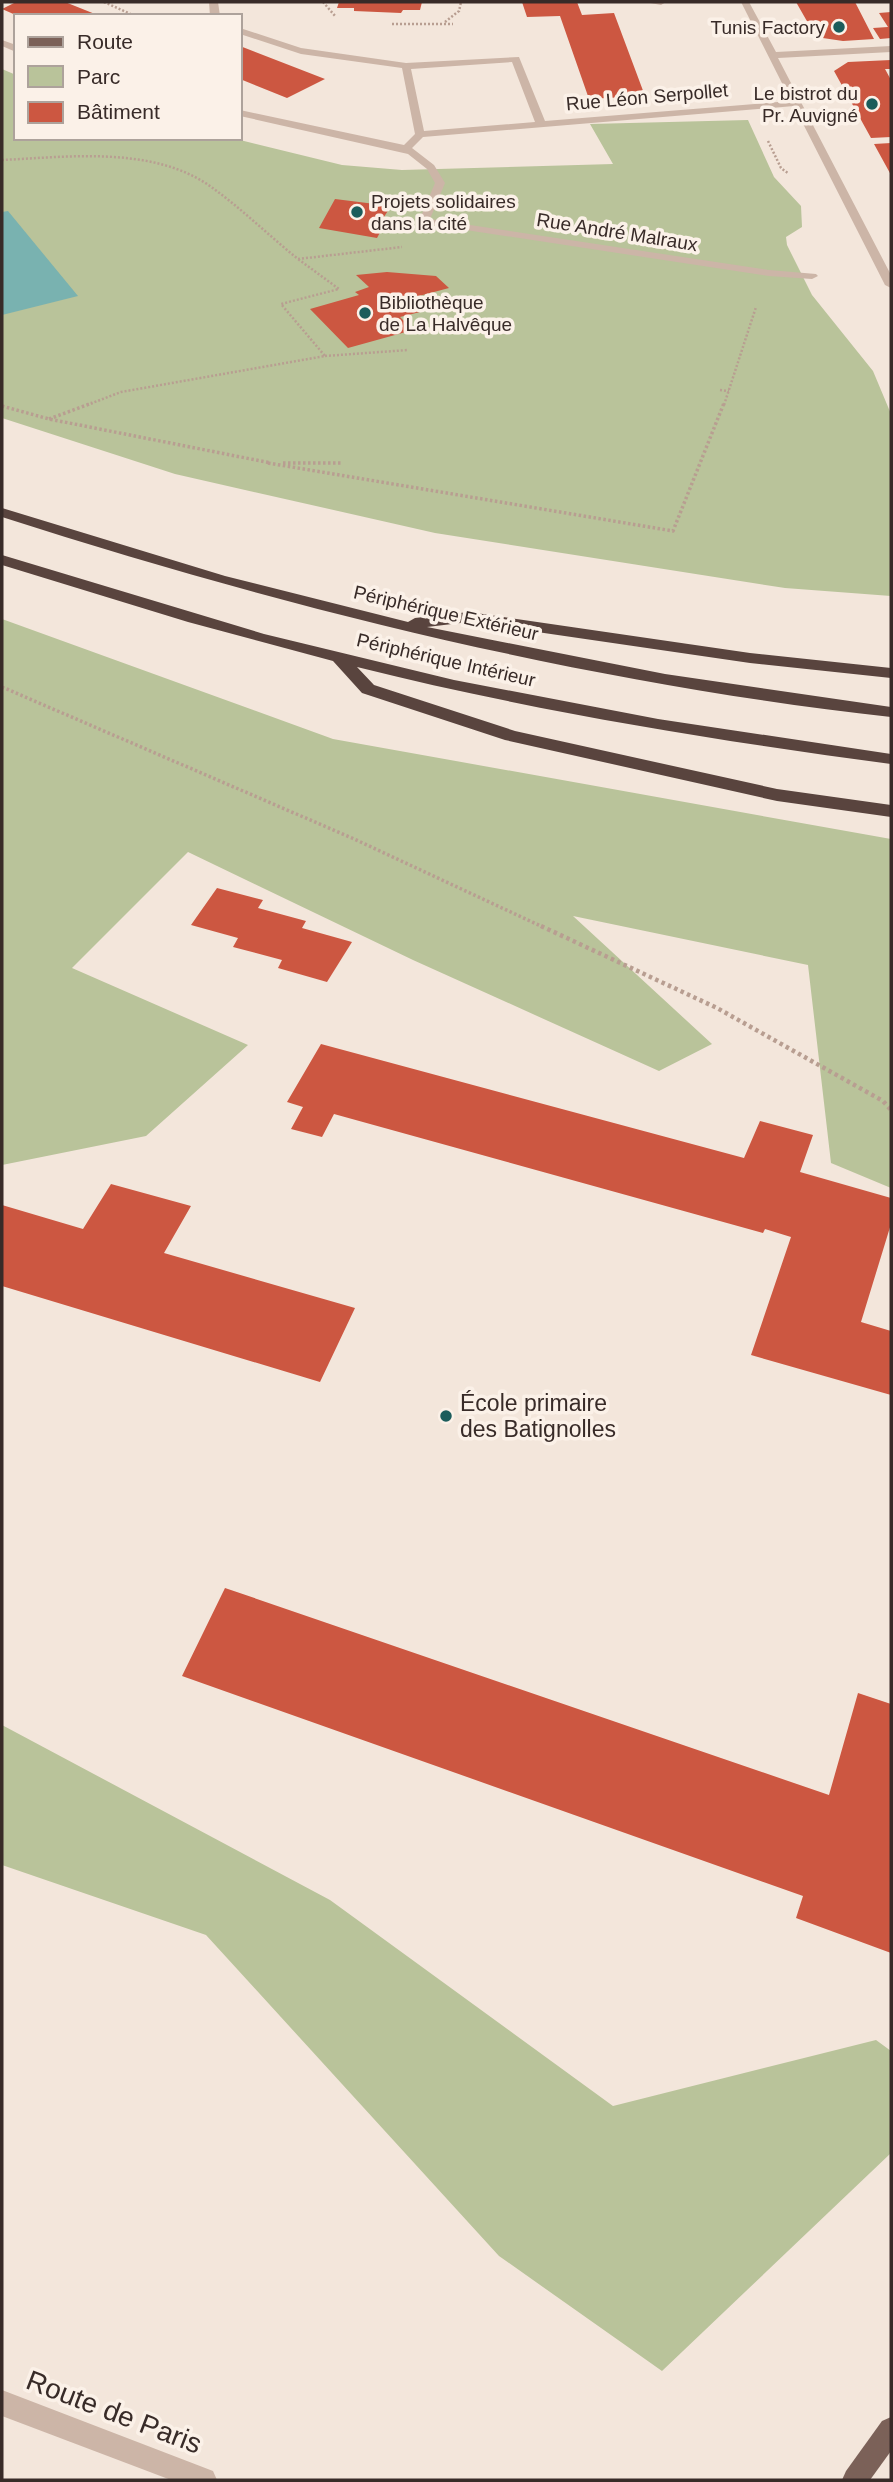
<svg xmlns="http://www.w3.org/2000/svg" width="893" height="2482" font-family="Arial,sans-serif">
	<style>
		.green { fill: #b9c39a }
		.water { fill: #79b2b0 }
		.building { fill: #cc5741 }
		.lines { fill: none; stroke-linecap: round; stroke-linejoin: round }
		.path-far2 { stroke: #b89e91; stroke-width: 2.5; stroke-dasharray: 2 2; stroke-linecap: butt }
		.path-far1 { stroke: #b89e91; stroke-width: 3.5; stroke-dasharray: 2.5 2.5; stroke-linecap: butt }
		.path { stroke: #b89e91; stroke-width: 4.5; stroke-dasharray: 3.5 3.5; stroke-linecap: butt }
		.street { fill: #ccb5a7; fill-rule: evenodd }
		.primary { fill: #7b6158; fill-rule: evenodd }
		.highway { fill: #59443e; fill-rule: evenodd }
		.poi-dot { fill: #1b5c5b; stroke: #fbf1e8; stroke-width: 2.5 }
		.labels { text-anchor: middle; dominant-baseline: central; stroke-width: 7; stroke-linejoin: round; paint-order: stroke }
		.far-poi-label { font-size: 19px; fill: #382b28; stroke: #fbf1e8; text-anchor: end }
		.far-street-label { font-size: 19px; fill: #382b28; stroke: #fbf1e8 }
		.poi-label { font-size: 23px; fill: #382b28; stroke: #fbf1e8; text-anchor: start }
		.near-street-label { font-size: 28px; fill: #382b28; stroke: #fbf1e8 }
	</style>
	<rect width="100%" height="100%" fill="#f3e6db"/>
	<path class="green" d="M2,69L16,75V138H232L342,165L402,170L613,164L590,124L748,120L774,177L801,206L802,227L786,237L787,245L812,295L873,371L891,414V596L785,588L435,533L175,474L2,418Z
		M2,619L333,739L891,839V1188L831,1163L808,965L573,916L712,1044L659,1071L413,960L188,852L72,968L248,1045L146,1136L2,1165Z
		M2,1725L330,1900L613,2106L876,2040L891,2051V2153L662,2371L499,2256L206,1935L2,1865Z"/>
	<path class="water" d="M8,211L78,296L2,315V212Z"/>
	<path class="building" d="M16,2H65L100,16H18L2,9Z
		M339,2H422L420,10H403L401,13L354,11V8H337Z
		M522,2H577L582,15L614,13L645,96L589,99L560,16L527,17Z
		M796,2H855L874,39L843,41L816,37Z
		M891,12V38L880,39L873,28L888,27L879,13Z
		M240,46L325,79L287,98L240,79Z
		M891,60V69H885L891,80V137L871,138L834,71L848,62Z
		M891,143V175L874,144Z
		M335,199L391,206L382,220L377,224L384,225L377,238L319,228Z
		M387,272L436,276L449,288L419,296L432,309L400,317L413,330L348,348L310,309L359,295L355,292L369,287L356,275Z
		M217,888L263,900L258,908L306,921L302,928L352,942L327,982L278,968L282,960L233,947L238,938L191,925Z
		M321,1044L744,1158L760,1121L813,1135L800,1172L891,1198V1224L861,1322L891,1331V1395L751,1355L791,1237L765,1229L763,1233L334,1114L322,1137L291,1129L303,1107L287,1102Z
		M111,1184L191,1206L164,1253L355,1308L320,1382L2,1286V1205L83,1229Z
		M225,1588L829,1795L858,1693L891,1704V1953L796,1918L803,1896L182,1676Z"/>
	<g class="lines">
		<path class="path-far2" d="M104,2L135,16
			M323,2L336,17
			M445,22L459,11L461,2
			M392,24H453
			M768,141L781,168L789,174
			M2,160C67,157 149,146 207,184C239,206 268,235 298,259L402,247
			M325,356L408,350
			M720,390L729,391
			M87,405L121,392L325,356L281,304L339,289L298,259
			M724,405L756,307"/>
		<path class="path-far1" d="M2,406L49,419L271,463
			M49,419L92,403
			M268,463L673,531L724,403
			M283,463H341
			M2,687L352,838L545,928"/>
		<path class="path" d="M541,926L717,1008L883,1101L891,1110"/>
		<path class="street" d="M209,2H218L220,16H210Z
			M645,2H666L661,5Z
			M741,2H749L776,52L891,46V52L778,58L891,275V288L885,285L794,106L423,137L412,148L434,165L445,183L430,219L769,270L816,274L818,276L812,279L769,276L420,223L419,221L435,183L427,169L408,154L240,116V110L404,145L415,134L402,68L301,54L240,34V28L301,48L406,63L519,57L545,121L791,101ZM512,62L535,122L424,131L411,69Z
			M2,40L16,45V52L2,46Z
			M2,2390L213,2471L217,2480H171L2,2416Z"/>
		<path class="primary" d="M891,2417V2451L870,2480H842L846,2471L882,2421Z"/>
		<path class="highway" d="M2,508L225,576L408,622L415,618L469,612L750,653L891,668V678L750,663L469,622L427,627L665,674L891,707V717C588,683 292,610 2,517Z
			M2,555L264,634L454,680L658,719L891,754V764C711,740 533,711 357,667L374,685L515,731L777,789L891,805V817L777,801L505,740L362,693L333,661L188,622L2,565Z"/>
	</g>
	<g class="poi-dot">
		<circle cx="839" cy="27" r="7"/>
		<circle cx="872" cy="104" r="7"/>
		<circle cx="357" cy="212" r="7"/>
		<circle cx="365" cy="313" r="7"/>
		<circle cx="446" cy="1416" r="7"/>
	</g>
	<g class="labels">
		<g class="far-poi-label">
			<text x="825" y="27">Tunis Factory</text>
			<text x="858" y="93">Le bistrot du<tspan x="858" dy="22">Pr. Auvigné</tspan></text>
			<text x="371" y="201" text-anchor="start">Projets solidaires<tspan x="371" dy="22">dans la cité</tspan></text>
			<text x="379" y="302" text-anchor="start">Bibliothèque<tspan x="379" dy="22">de La Halvêque</tspan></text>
		</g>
		<g class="far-street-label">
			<text transform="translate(647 97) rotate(-5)">Rue Léon Serpollet</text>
			<text transform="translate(617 232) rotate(9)">Rue André Malraux</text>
			<text transform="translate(446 613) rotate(13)">Périphérique Extérieur</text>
			<text transform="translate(446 660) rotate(13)">Périphérique Intérieur</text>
		</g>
		<g class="poi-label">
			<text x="460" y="1403">École primaire<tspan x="460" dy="26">des Batignolles</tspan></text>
		</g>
		<g class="near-street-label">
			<text transform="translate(114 2412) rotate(21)">Route de Paris</text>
		</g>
	</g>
	<rect width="893" height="2482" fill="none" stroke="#382b28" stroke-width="7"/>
	<rect x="14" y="14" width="228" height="126" fill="#fbf1e8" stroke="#ada29b" stroke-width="2"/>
	<rect x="28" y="37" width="35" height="10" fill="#7b6158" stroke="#ada29b" stroke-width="2"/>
	<text x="77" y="49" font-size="21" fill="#382b28">Route</text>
	<rect x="28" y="66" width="35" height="21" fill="#b9c39a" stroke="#ada29b" stroke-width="2"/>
	<text x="77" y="84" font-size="21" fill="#382b28">Parc</text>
	<rect x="28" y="102" width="35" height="21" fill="#cc5741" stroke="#ada29b" stroke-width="2"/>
	<text x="77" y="119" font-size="21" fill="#382b28">Bâtiment</text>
</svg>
